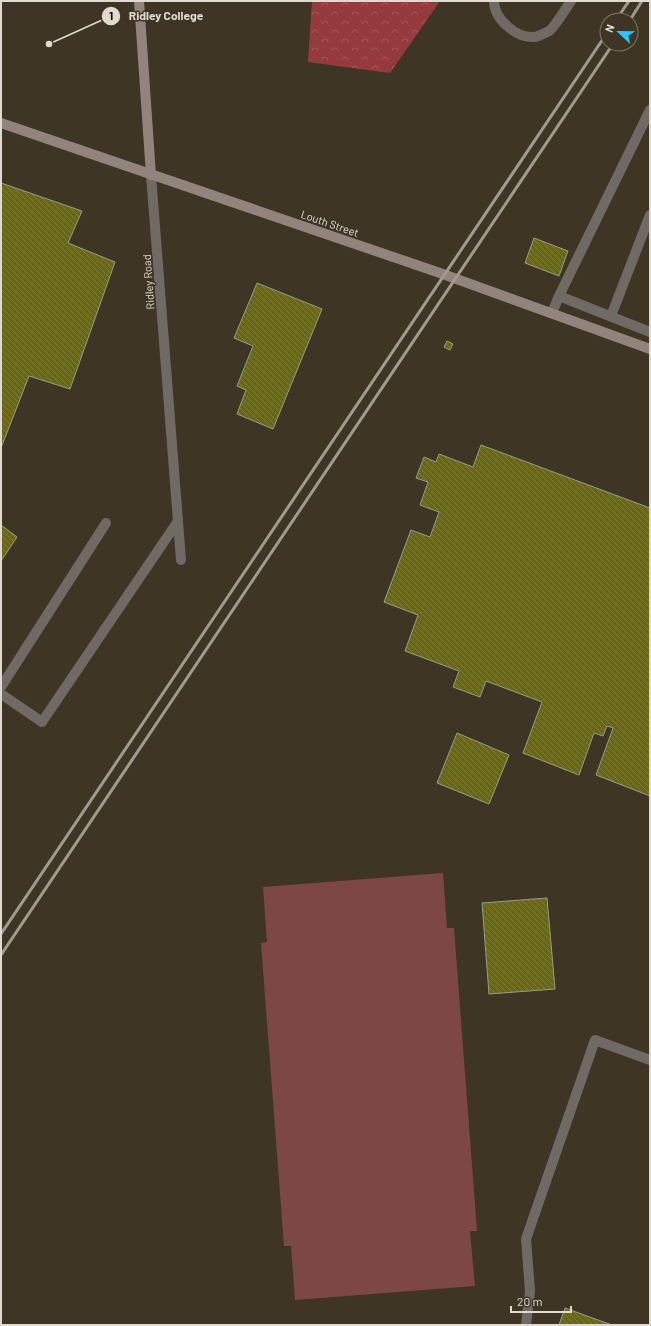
<svg xmlns="http://www.w3.org/2000/svg" width="651" height="1326" font-family="Barlow,sans-serif">
	<style>
		.green { fill: #7c4745 }
		.forest { fill: url(#forest-crowns) }
		.building { fill: url(#building-back-hatch); stroke: #9b9c88 }
		.lines { fill: none; stroke-linecap: round; stroke-linejoin: round }
		.lane { stroke: #716964; stroke-width: 10 }
		.street { stroke: #716964; stroke-width: 10 }
		.secondary { stroke: #92847d; stroke-width: 10 }
		.rail { stroke: #a19a8e; stroke-width: 3 }
		.labels { text-anchor: middle; dominant-baseline: central; stroke-width: 3; stroke-linejoin: round; paint-order: stroke }
		.street-label { font-size: 11px; fill: #e0dad0; stroke: #3e3525 }
		.leader { fill: none; stroke: #e0dad0; stroke-width: 1.5 }
		.callout-dot { fill: #e0dad0; stroke: #3e3525; stroke-width: 1.5 }
		.mark-label { font-size: 12px; text-anchor: middle; font-weight: bold; fill: #111 }
		.callout-label { font-size: 12px; text-anchor: middle; font-weight: bold; fill: #e0dad0; stroke: #3e3525; stroke-width: 3; stroke-linejoin: round; paint-order: stroke }
	</style>
	<defs>
		<pattern id="forest-crowns" width="20" height="18" patternUnits="userSpaceOnUse"><rect width="20" height="18" fill="#963b3d"/><path d="M2 6a3 3 0 1 1 6 0M12 15a3 3 0 1 1 6 0" fill="none" stroke="#a45758"/></pattern>
		<pattern id="building-back-hatch" width="6" height="6" patternUnits="userSpaceOnUse"><rect width="6" height="6" fill="#676717"/><path d="M-1 5l2 2M0 0l6 6M5-1l2 2" fill="none" stroke="#7c7c38"/></pattern>
	</defs>
	<rect width="100%" height="100%" fill="#3e3525"/>
	<path class="green" d="M443,873L447,928H454L477,1231H470L475,1286L295,1300L291,1246H284L261,943L267,942L263,887Z"/>
	<path class="forest" d="M312,1H440L390,73L308,62Z"/>
	<path class="building" d="M1,183L82,211L68,243L115,262L70,389L29,376L1,448Z
		M534,238L568,251L559,276L525,263Z
		M257,283L322,309L273,429L237,414L246,390L237,386L253,346L234,338Z
		M447,341L453,344L450,350L444,347Z
		M481,445L650,508V796L596,775L613,728L607,726L603,736L594,733L579,775L523,753L542,702L486,681L480,697L453,687L459,671L405,651L418,615L384,602L411,530L430,537L439,512L420,505L428,482L416,478L424,457L436,462L439,454L473,467Z
		M1,525L17,537L1,561Z
		M457,733L509,755L489,804L437,783Z
		M547,898L555,989L489,994L482,903Z
		M565,1308L612,1325H559Z"/>
	<g class="lines">
		<path class="lane" d="M494,1C494,19 516,38 534,37C538,37 545,33 549,31C555,27 566,8 571,1
			M559,296L650,110
			M552,313L559,296L650,332
			M611,316L650,215
			M1,687L106,523
			M1,694L42,722L178,521
			M526,1325L530,1291L526,1239L595,1040L650,1060"/>
		<path class="street" d="M151,175L181,560"/>
		<path class="secondary" d="M139,1L151,175
			M1,123L440,273L650,349"/>
		<path class="rail" d="M616,20L629,1
			M630,20L642,1
			M1,934L607,33
			M1,955L613,44"/>
	</g>
	<g class="labels">
		<g class="street-label">
			<text transform="translate(330 223) rotate(19)">Louth Street</text>
			<text transform="translate(148 282) rotate(-94)">Ridley Road</text>
		</g>
	</g>
	<path class="leader" d="M49 44L111 16"/>
	<g class="callout-dot">
		<circle cx="49" cy="44" r="4"/>
		<circle cx="111" cy="16" r="10"/>
	</g>
	<g class="mark-label">
		<text x="111" y="20">1</text>
	</g>
	<g class="callout-label">
		<text x="166" y="20">Ridley College</text>
	</g>
	<rect width="651" height="1326" fill="none" stroke="#e0dad0" stroke-width="4"/>
	<g transform="translate(619 32) rotate(292)"><circle r="19" fill="#3e3525" stroke="#7f7769"/>
	<path d="M0-3L7 15L0 10L-7 15Z" fill="#25c9fe"/>
	<text y="-6" font-size="11" font-weight="bold" text-anchor="middle" fill="#e0dad0">N</text>
	</g>
	<path d="M511 1306v6h60v-6" fill="none" stroke="#e0dad0" stroke-width="2"/>
	<text x="517" y="1306" font-size="12" fill="#e0dad0" stroke="#3e3525" stroke-width="3" paint-order="stroke">20 m</text>
</svg>
